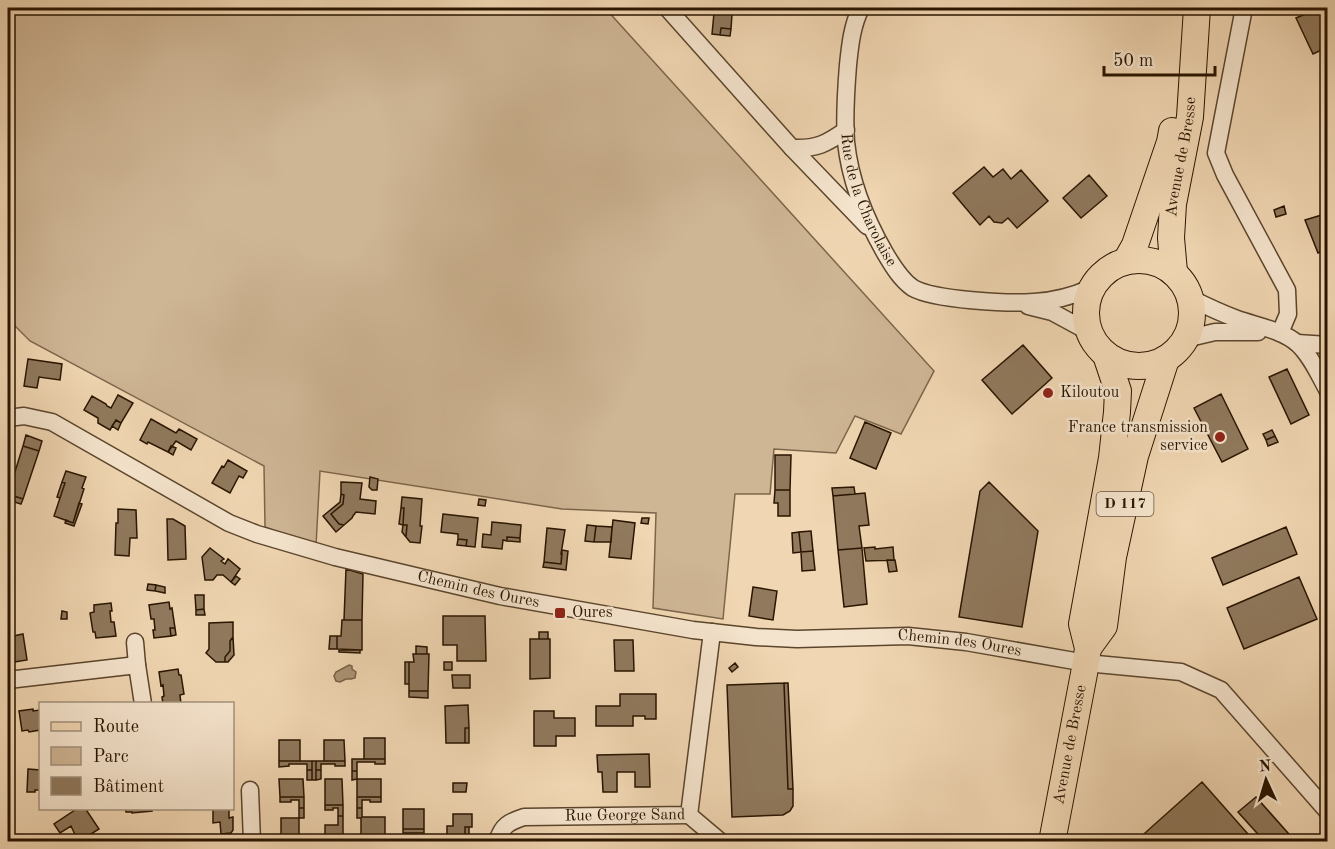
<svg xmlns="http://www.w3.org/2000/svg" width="1335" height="849" font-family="'Old Standard TT',serif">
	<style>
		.green { fill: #ceb594; stroke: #7c654a; stroke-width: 1.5 }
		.water { fill: #ac9475; stroke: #786146; stroke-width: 1.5 }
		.building { fill: #90795d; stroke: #291500; stroke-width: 1.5 }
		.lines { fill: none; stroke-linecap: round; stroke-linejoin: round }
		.minor-casing { stroke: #5b452c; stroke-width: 19 }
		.primary-casing { stroke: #291500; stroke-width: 28 }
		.minor { stroke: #f5e4cd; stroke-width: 16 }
		.primary { stroke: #f0d6b2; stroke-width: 26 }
		.poi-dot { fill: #8f2418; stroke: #f5e4cd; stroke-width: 2 }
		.labels { text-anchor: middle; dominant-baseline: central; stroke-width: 5; stroke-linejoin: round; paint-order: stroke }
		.shield { fill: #f5e4cd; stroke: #66533e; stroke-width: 1.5 }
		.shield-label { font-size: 15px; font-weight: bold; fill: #291500 }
		.street-label { font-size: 16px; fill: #291500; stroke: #f5e4cd }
		.poi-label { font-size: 16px; fill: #291500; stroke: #f5e4cd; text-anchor: start }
	</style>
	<rect width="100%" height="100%" fill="#f0d6b2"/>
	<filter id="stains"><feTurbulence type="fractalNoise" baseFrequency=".00333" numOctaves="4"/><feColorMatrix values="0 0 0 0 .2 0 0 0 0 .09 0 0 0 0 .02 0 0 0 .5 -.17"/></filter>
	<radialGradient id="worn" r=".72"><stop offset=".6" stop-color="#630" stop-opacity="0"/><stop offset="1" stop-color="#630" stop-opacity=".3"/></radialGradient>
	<path class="green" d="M8,8H605L934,371L901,434L855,416L836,453L774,449L770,494H735L723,619L653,608L656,513L562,509L320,471L316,546L265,527L264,466L30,341L8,319Z"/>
	<path class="water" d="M349,665L352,666V669L356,672L355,678L351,679H346L340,682L336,681L334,676L336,672Z"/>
	<path class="building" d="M1320,8H1328V47L1313,54L1296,18Z
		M714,13L732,14L731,29L721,28L720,35L712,34Z
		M721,28L731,29L730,36L720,35Z
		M984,167L993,177L1003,169L1011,179L1021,170L1048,201L1017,228L1008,218L1002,223L994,222L989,216L980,225L953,193Z
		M1089,175L1107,196L1081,218L1063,198Z
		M1284,206L1286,214L1276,217L1274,210Z
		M1328,213V249L1318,253L1305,220Z
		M1023,345L1052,378L1012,414L982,380Z
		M28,359L62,364L60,380L39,377L37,388L24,386Z
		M1287,369L1309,415L1291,424L1269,377Z
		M1221,394L1248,449L1222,462L1194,408Z
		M118,395L133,403L121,423L116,420L110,430L98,423V418L84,410L92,396L106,404L107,406L111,408Z
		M151,419L176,433L179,429L197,439L191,450L176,441L168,452L148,442L147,444L140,440Z
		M116,420L121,423L118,430L112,426Z
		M865,422L891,433L876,469L850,458Z
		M1272,430L1275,436L1266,440L1263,434Z
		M26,435L42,441L39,451L23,446Z
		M1275,436L1278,442L1268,446L1266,440Z
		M23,446L39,451L23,499L8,494Z
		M171,446L176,448L173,455L168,452Z
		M775,455H791L790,490H775Z
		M228,460L247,471L243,478L239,476L230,493L212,483L222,466L224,467Z
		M66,471L86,477L82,488L84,489L73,523L54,516L65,483L62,482Z
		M370,477L378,479L377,490H372L369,487Z
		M62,482L65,483L60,498L57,497Z
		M341,482L362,483L360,499L376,501L375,514L356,512L353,516L352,518L344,525L339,524L331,514L343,504L344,495L341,494Z
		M989,482L1038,531L1022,627L959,617L980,491Z
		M854,487L855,494L833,496L832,488Z
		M775,490H790V516H778V503H774Z
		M865,493L869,525L859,526L862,548L838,550L833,496Z
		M8,494L23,499L21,504L8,500Z
		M341,494L344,495L343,504L331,514L339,524L344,525L336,532L323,516L340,502Z
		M402,497L422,499L420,526H422L420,543L410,542L406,537L407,525H403L404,508H401Z
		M479,499L486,500L485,506L478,505Z
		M79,503L82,504L74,526L65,523L66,520L73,523Z
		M401,508H404L403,525L399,524Z
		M118,509L136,510L137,538H130L129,556L115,555L116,523H118Z
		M443,514L478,518L475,547L466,546L467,540L458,539V534L441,532Z
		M642,518H649L648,524L641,523Z
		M167,519H173L185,526L186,559L168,560Z
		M613,520L635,523L631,559L609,557Z
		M492,522L521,525L520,538L507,537V541L503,540L502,549L482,547L483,534L491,535Z
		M403,525H407L406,537L402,532Z
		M587,525L596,526L594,542L585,541Z
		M596,526L612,527L611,542H594Z
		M1286,527L1297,554L1223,585L1212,558Z
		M547,528L565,530L561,554H562L561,564L544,562Z
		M811,531L813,551L801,552L799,532Z
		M799,532L801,552L793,553L792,533Z
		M507,537L520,538V542L507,541Z
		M458,539L467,540L466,546L457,545Z
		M875,547V549L893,547L894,560L866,561L864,548Z
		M210,548L224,559L221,561L225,564L228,559L240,569L231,582L223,575H217L213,580H205L202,557Z
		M862,548L867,604L844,607L838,550Z
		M562,550L568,551L566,570L543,567L544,562L561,564Z
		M813,551L815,570L802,571L801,552Z
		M887,560H895L897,571L889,572Z
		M346,569L363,574L362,620H344Z
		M236,576L240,579L235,585L231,582Z
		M1299,577L1317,619L1244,649L1227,608Z
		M148,584L156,585L155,591L147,590Z
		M156,585L165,587V593L155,591Z
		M753,587L777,591L773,620L749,616Z
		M195,595H204V609L196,610Z
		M169,602L170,609L172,608L175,628H170L171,636L154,638L153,630H155L154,619H151L149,605Z
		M111,603L112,611H110L111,622H114L116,636L96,638L95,632H93L90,613L94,612V605Z
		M204,609L205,615H196V610Z
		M62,611L67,612V619H61Z
		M443,616H485L486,661H457V645H443Z
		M342,620H362V650L337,649V636H341Z
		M233,622V637L230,641V651L225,657V662H216L206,653L209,649V623Z
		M170,628H175L176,635L171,636Z
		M539,632H548V639H539Z
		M23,634L27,660L8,663V637Z
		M330,636H337V649H329Z
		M233,637L234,655L228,662H225V657L230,651V641Z
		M530,639H550V678L530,679Z
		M614,640H633L634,671H615Z
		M416,646L427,647V654H416Z
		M339,650H360V653L339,652Z
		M413,654H429L428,691H409V662H414Z
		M405,662H409V684H405Z
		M444,662H452V670H444Z
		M735,663L738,667L732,672L729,668Z
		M178,669L179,675H181L184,694L180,695L181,704H163L162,697L164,696L163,685L161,686L159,672Z
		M452,675H470V688H453Z
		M784,683L788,789H793V806L790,811L783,815L732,817L727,685Z
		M784,683H788L793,789H788Z
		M409,691H428V698L409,697Z
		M620,694H656V719H645V716H633V726H596V706H620Z
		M468,705L469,728H465V743H446L445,706Z
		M33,709V711L40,710V730L29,732L28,730L22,731L19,711Z
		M534,711H554V718H575V736H556V746H534Z
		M465,728H469V743H465Z
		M364,738H385V759H364Z
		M279,740H300V761H279Z
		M324,740H344L345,761H324Z
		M649,754L650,787H635V772H617V792H603L602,772H598L597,755Z
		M352,759H385V764H375V762H357V771H352Z
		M279,761H312V770H307V764H289V766L279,767Z
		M312,761H316V780H312Z
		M316,761H345V766H335V764H321V770H316Z
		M28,769L40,770V790H35V792H27Z
		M307,770H312V780H307Z
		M316,770H321V779L316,780Z
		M352,771H357V779H381V797H357V779L352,780Z
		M279,779H303L304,797H280Z
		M325,779H342L343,805H325Z
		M1202,782L1255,842H1136V841Z
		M453,783H467L466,792H453Z
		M280,797H304V808H299V800H291V802H280Z
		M357,797H381V802H370V800H362V808H357Z
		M1256,797L1296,842H1265L1238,812Z
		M325,805H343V816H338V808H333V810H325Z
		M78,808H85L99,829L83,839H77L71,826L60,833L54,824Z
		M125,808H151L152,811L132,813V812H126Z
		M213,808H229V818L233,817V830L231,833L221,834L220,822L213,823Z
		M299,808H304V818H299V842H281V818H299Z
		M357,808H362V817H385V835L361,836V818H357Z
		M403,809H424V829H403Z
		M453,814H472V827H465V840H472V842L447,840V826H453Z
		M338,816H343V842H325V825H338Z
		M465,827H469V839L465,840Z
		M403,829H424V833H403Z
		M385,835V840H374V838L366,839V842H361V836Z"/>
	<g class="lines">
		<g class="minor-casing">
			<g id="minor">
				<path d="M667,8L792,148"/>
				<path id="s1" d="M861,8C852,25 850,46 848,65C846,90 844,116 846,142C850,180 866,220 885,253C892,265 901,280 913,288C934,300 1009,304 1034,302C1054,301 1073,296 1091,288"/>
				<path d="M1244,8L1216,153L1225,175L1287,290L1288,314L1280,333"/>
				<path d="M846,130C826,144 817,149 792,148L867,226"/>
				<path d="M1190,298C1206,306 1221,313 1237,319C1257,326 1282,330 1298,344C1311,356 1319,375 1328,391"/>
				<path d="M1028,306L1052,312L1089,332"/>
				<path d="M1185,339L1215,332H1258"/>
				<path d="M1297,343L1328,345"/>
				<path id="s2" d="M8,418L24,416L52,422L229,523L257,534L335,557L500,596L693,630L756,637L797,639L908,636L966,642L1086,663L1181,672L1221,690L1328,812"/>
				<path d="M135,642L137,665"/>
				<path d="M8,680L137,665L143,704"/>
				<path d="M250,790L252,842"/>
				<path d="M689,815L721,842"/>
				<path id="s3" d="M497,842C502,825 509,822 524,817L689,815L712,632"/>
			</g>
		</g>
		<g class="primary-casing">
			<g id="primary">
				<circle cx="1139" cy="313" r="53"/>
				<path d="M1126,261L1135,245L1170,142L1172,131"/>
				<path id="s4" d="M1174,272L1171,238L1173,204L1190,117L1197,8"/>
				<path d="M1088,648L1104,626L1113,557L1135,456L1166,359"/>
				<path id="s5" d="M1052,842L1086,663L1088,648L1082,624L1112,458L1117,412L1118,391L1106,355"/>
			</g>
		</g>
		<use href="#minor" class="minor"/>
		<use href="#primary" class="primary"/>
	</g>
	<g class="poi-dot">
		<circle cx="1048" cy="393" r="6"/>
		<circle cx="1220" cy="437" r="6"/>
		<rect x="554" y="607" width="12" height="12" rx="3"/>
	</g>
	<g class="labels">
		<rect class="shield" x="1096.5" y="492" width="57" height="24" rx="4.5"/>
		<g class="shield-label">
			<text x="1125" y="504">D 117</text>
		</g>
		<g class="street-label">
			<text stroke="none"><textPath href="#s4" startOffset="116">Avenue de Bresse</textPath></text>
			<text stroke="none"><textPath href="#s1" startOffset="198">Rue de la Charolaise</textPath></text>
			<text stroke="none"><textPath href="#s2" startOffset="507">Chemin des Oures</textPath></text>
			<text stroke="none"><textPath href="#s2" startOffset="993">Chemin des Oures</textPath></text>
			<text stroke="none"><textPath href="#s5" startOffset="99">Avenue de Bresse</textPath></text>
			<text stroke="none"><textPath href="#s3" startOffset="140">Rue George Sand</textPath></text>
		</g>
		<g class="poi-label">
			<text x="1060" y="393">Kiloutou</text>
			<text x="1208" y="428" text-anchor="end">France transmission<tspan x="1208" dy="18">service</tspan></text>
			<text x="572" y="613">Oures</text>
		</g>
	</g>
	<rect width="1335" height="849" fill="none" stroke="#f0d6b2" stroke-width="30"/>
	<rect x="9" y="9" width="1317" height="831" fill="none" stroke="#291500" stroke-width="3"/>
	<rect x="15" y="15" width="1305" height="819" fill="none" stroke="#291500" stroke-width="1.5"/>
	<rect x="39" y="702" width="195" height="108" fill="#f5e4cd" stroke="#a3917b" stroke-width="1.5"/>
	<rect x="51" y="722" width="30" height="9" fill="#f0d6b2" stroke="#a3917b" stroke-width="1.5"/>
	<text x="93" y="732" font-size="18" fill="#291500">Route</text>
	<rect x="51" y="747" width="30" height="18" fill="#ceb594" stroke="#a3917b" stroke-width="1.5"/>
	<text x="93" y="762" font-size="18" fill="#291500">Parc</text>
	<rect x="51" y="777" width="30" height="18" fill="#90795d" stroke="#a3917b" stroke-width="1.5"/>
	<text x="93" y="792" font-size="18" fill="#291500">Bâtiment</text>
	<g transform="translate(1266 780) rotate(356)" stroke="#f5e4cd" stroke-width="4.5" paint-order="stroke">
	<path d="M0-4.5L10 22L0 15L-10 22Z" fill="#291500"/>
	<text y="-9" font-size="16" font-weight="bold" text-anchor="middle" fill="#291500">N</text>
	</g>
	<path d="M1104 66v9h111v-9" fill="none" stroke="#291500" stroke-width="3"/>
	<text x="1113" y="66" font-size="18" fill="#291500" stroke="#f5e4cd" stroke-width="4.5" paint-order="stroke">50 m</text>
	<rect width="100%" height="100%" filter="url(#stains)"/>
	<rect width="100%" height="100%" fill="url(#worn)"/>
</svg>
